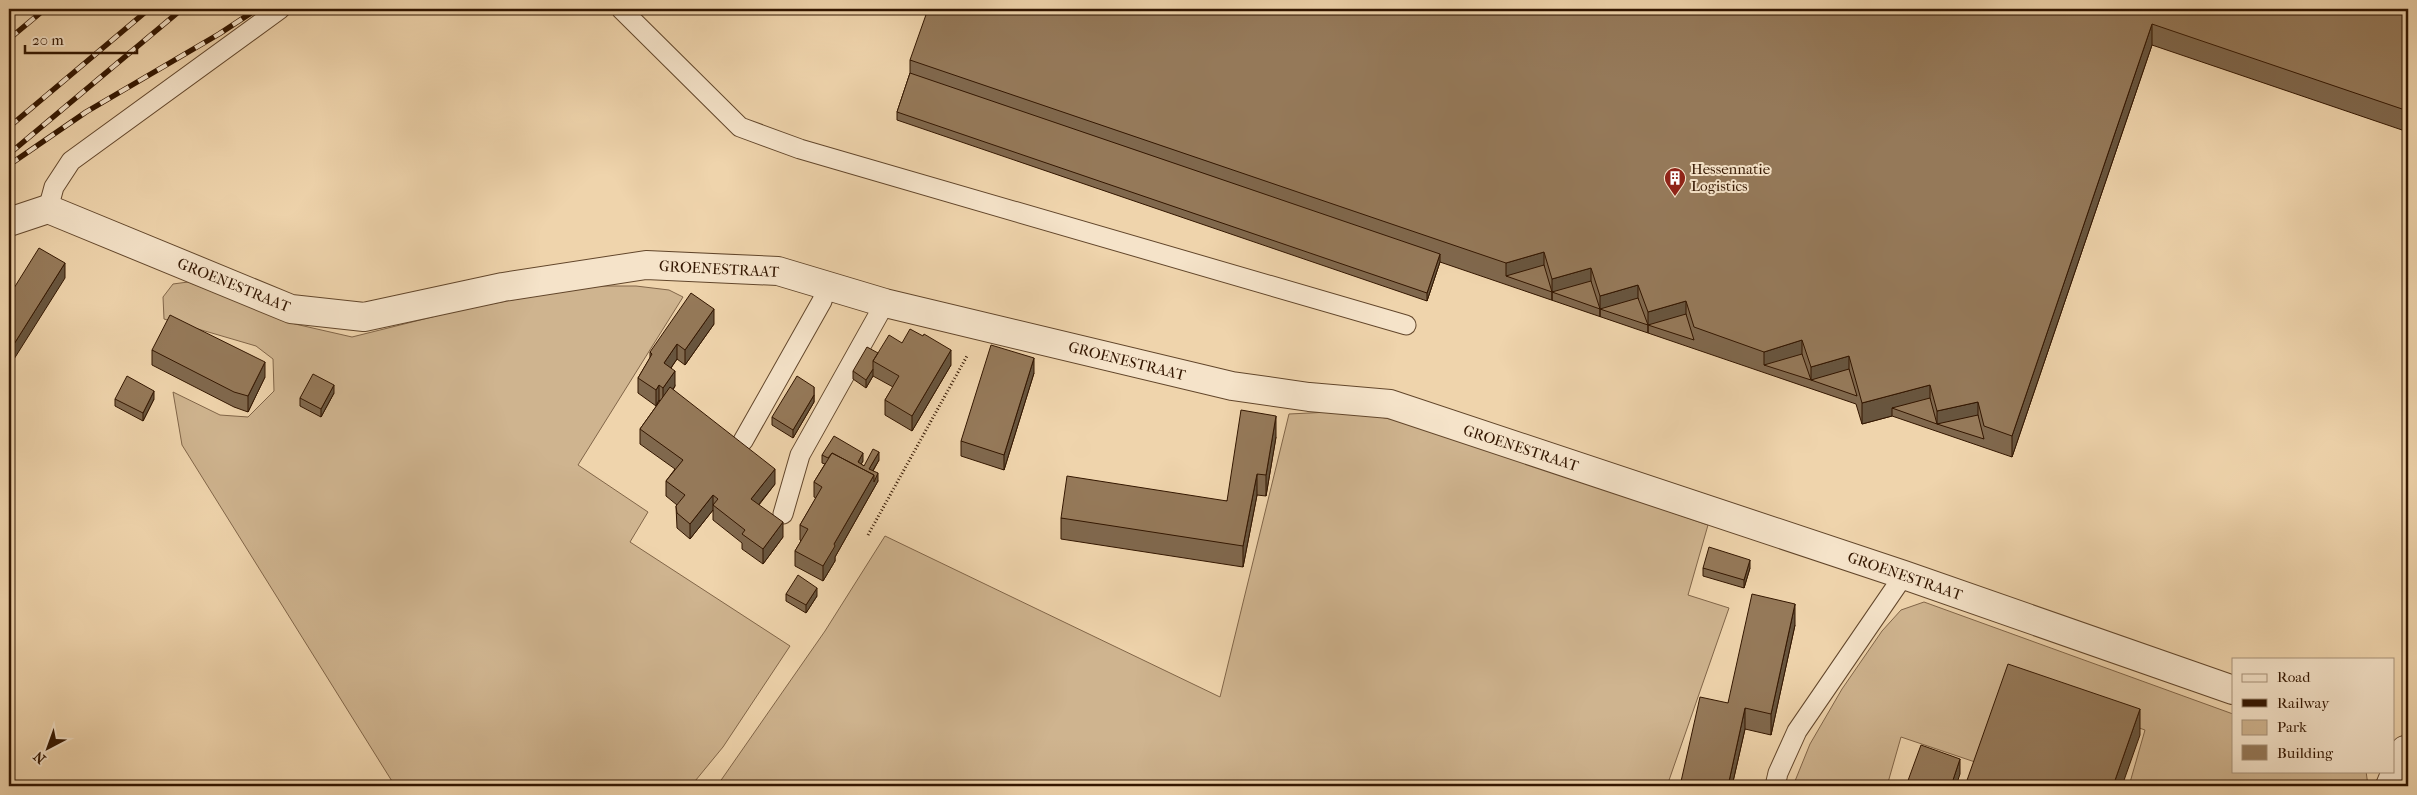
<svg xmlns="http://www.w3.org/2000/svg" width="2417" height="795" font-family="'IM FELL French Canon',serif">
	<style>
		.green { fill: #cfb48f; stroke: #816548 }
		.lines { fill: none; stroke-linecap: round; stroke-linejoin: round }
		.lane-casing { stroke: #62462b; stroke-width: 21 }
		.street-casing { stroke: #62462b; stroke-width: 30 }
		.path { stroke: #331600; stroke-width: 3; stroke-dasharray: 1 2.5; stroke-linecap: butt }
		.lane { stroke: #f5e3c9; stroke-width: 19 }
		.street { stroke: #f5e3c9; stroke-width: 28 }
		.rail-casing { stroke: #331600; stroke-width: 5.5 }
		.rail { stroke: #f5e3c9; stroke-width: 4; stroke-dasharray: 11; stroke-linecap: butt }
		.wall { fill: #80684d; stroke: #331600 }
		.shaded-wall { fill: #68553e; stroke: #331600 }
		.building { fill: #957959; stroke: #331600 }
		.labels { text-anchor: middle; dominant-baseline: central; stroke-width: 4; stroke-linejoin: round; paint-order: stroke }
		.poi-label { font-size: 15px; fill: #331600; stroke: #f5e3c9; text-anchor: start }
		.street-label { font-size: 15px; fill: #331600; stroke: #f5e3c9 }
	</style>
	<rect width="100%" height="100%" fill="#efd4ac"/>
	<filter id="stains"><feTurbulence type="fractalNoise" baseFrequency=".004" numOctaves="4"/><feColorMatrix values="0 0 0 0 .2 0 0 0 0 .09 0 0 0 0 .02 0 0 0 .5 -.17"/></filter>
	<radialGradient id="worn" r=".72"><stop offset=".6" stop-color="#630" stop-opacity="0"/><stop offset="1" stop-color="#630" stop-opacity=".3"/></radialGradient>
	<path class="green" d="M188,282L295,324L352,337L464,309L587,286H636L669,290L683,297L578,465L648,512L630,542L790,646L723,747L691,786H395L182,445L173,392L220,415L248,417L274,391L273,359L256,346L164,319L163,297L173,284Z
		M1330,412L1361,413L1419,425L1708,525L1688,595L1729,608L1667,786H717L825,631L885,536L1220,697L1289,414Z
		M1924,602L2233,714V771H2366L2368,786H2129L2145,730L2006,682L1978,763L1901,737L1887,786H1793L1810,744L1842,689L1882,631L1901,610Z"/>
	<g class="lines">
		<g class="lane-casing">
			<path id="lane" d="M621,9L740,127L800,149L1406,325
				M48,209L54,187L71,161L280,9
				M743,441L822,301L827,285
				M783,514L800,455L885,303
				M1775,786L1778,773L1797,731L1904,575"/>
		</g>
		<g class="street-casing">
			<path id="street" d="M9,222L48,209L291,309L364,317L503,287L646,265L778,271L885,303L1232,386L1309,397L1390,404L1904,575L2233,690
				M2390,786L2405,750"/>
		</g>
		<path class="path" d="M868,535L967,356"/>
		<use href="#lane" class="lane"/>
		<use href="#street" class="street"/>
		<g class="rail-casing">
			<path id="rail" d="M9,39L45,9
				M9,127L149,9
				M9,154L182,9
				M9,165L86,112L219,34L257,9"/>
		</g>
		<use href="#rail" class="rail"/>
	</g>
	<path class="wall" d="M2408,9V132L2152,45L2012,457L1892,416L1862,424L1856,404L1440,262L1427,301L897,120V112L910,73V60Z
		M714,324L685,365L677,359L671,368L675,386L673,390L775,484L759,505L783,537L763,564L742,549V543L713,520V510L690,539L677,528L676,506L677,505L666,496V481L675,469L640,444V429L660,401L659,400L656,406L638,393V378L650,358V352Z
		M902,343L951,365L912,431L885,415V400L893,387L873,376L866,388L853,379V371L878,353Z
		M152,350L265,377L248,412L234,407L152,365Z
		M1034,373L1004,470L961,456V441Z
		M814,387V402L793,438L772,425V417Z
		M334,393L321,417L300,406V398Z
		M115,399H154L143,421L115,406Z
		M1276,437L1266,496L1257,495L1243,567L1061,539V518L1227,501Z
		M822,455L863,461L861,464L864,466L879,460L873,471L878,481L835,557V561L823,581L795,566V551L801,541L800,540V525L816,498L814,497V482L825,464L822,463Z
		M1703,568H1750L1744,588L1703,576Z
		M786,594L817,596L806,613L786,601Z
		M1795,625L1771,735L1745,729L1732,786H1680L1728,703Z"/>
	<path class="shaded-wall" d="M2152,24V45L2012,457V436Z
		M1544,252V273L1506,276V263Z
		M1440,254V262L1427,301V293Z
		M65,263V278L9,367V352Z
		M1591,268V289L1552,292V300V279Z
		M1638,285V306L1600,309V317V296Z
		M1686,301V321L1648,325V333V312Z
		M714,309V324L685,365V350Z
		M1802,340V361L1764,365V352Z
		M677,344V359L664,378V363Z
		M951,350V365L912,431V416Z
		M1849,356V377L1811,380V367Z
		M1034,358V373L1004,470V455Z
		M265,362V377L248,412V396Z
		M873,369V376L866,388V380Z
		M675,371V386L663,403V388Z
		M334,385V393L321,417V409Z
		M659,385V400L656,406V390Z
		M1930,385V406L1892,408V416L1862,424V403Z
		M154,391V399L143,421V413Z
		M814,395V402L793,438V430Z
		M1978,402V423L1937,424V411Z
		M1276,416V437L1266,496V475Z
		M879,452V460L869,477V469Z
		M863,453V461L858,470V462Z
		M775,469V484L751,514V499Z
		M878,473V481L835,557V561L823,581V566L834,544L874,475Z
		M1257,474V495L1243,567V546Z
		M713,495V510L690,539V524Z
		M783,522V537L763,564V549Z
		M1750,560V568L1744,588V580Z
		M817,588V596L806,613V605Z
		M1795,604V625L1771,735V714Z
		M1745,708V729L1732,786H1728Z
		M2140,709V735L2122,786H2113Z
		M1960,759V774L1956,786H1951Z"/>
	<path class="building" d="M928,9H2408V111L2152,24L2012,436L1984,426L1978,402L1937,411L1930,385L1862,403L1849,356L1811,367L1802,340L1764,352L1694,327L1686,301L1648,312L1638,285L1600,296L1591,268L1552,279L1544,252L1506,263L910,60Z
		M910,73L1440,254L1427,293L897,112Z
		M39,248L65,263L9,352V296Z
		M1544,265L1552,292L1591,281L1600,309L1552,292L1506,276Z
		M691,293L714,309L685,350L677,344L664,363L675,371L663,388L659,385L656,390L638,378L652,354L650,352Z
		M1638,298L1648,325L1600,309Z
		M1686,314L1694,340L1648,325Z
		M170,315L265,362L248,396L234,392L152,350Z
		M910,329L923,336L924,334L951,350L912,416L885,400L899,376L873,361L889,335L902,343Z
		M991,345L1034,358L1004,455L961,441Z
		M867,347L878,353L873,361V369L866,380L853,371Z
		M1802,354L1811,380L1764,365Z
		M1849,369L1857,396L1811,380Z
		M313,374L334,385L321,409L300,398Z
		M127,376L154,391L143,413L115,399Z
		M797,376L814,387V395L793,430L772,417Z
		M670,387L775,469L751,499L783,522L763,549L742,534L745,530L713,505L718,499L713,495L690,524L677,513L676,506L685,495L666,481L683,460L640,429Z
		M1930,398L1937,424L1892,408Z
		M1241,410L1276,416L1266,475L1257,474L1243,546L1061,518L1067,476L1227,501Z
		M1978,415L1984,439L1937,424Z
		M834,436L863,453L858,462L864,466L873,449L879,452L869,469L878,473L874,482V475L832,453L828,458L822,455Z
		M832,453L874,475L834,544L835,546L823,566L795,551L808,529L800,525L822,487L814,482Z
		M1709,547L1750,560L1744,580L1703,568Z
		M798,575L817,588L806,605L786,594Z
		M1752,594L1795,604L1771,714L1745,708L1728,786H1680L1700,697L1728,703Z
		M2008,664L2140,709L2113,786H1965Z
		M1921,745L1960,759L1951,786H1906Z"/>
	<defs>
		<g id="building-pin" transform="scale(1.125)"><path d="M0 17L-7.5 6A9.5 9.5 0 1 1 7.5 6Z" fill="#8f2418" stroke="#f5e3c9"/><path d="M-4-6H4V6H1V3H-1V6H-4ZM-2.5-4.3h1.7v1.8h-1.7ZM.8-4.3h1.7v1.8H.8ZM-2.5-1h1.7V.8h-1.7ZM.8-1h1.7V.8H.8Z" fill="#fff"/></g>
	</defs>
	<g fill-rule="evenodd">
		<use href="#building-pin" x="1675" y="178"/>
	</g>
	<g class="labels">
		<g class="poi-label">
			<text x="1691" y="169">Hessennatie<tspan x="1691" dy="17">Logistics</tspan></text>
		</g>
		<g class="street-label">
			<text transform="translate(719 269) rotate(3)">GROENESTRAAT</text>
			<text transform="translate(234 285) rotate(22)">GROENESTRAAT</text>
			<text transform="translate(1127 361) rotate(14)">GROENESTRAAT</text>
			<text transform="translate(1521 448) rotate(18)">GROENESTRAAT</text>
			<text transform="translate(1905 576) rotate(19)">GROENESTRAAT</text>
		</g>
	</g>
	<rect width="2417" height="795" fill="none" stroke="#efd4ac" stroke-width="30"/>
	<rect x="10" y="10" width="2397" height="775" fill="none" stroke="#331600" stroke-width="2.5"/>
	<rect x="15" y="15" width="2387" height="765" fill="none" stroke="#331600"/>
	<rect x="2232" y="658" width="162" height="115" fill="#f5e3c9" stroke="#a79179"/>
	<rect x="2242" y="674" width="25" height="8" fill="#f5e3c9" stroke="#a79179"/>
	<text x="2277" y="682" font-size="15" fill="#331600">Road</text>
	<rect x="2242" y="699" width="25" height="8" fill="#331600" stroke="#a79179"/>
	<text x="2277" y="708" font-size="15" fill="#331600">Railway</text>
	<rect x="2242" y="720" width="25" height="15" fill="#cfb48f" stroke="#a79179"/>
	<text x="2277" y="732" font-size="15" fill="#331600">Park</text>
	<rect x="2242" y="745" width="25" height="15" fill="#957959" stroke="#a79179"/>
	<text x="2277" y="758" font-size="15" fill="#331600">Building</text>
	<g transform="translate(48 748) rotate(221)" stroke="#f5e3c9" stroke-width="4" paint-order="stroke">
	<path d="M0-4L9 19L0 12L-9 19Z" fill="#331600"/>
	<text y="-8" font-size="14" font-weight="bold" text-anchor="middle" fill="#331600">N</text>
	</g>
	<path d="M25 45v8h112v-8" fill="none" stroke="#331600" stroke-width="2.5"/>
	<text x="32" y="45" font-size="15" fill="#331600" stroke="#f5e3c9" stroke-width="4" paint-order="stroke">20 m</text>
	<rect width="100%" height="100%" filter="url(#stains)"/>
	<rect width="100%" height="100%" fill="url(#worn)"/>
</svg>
